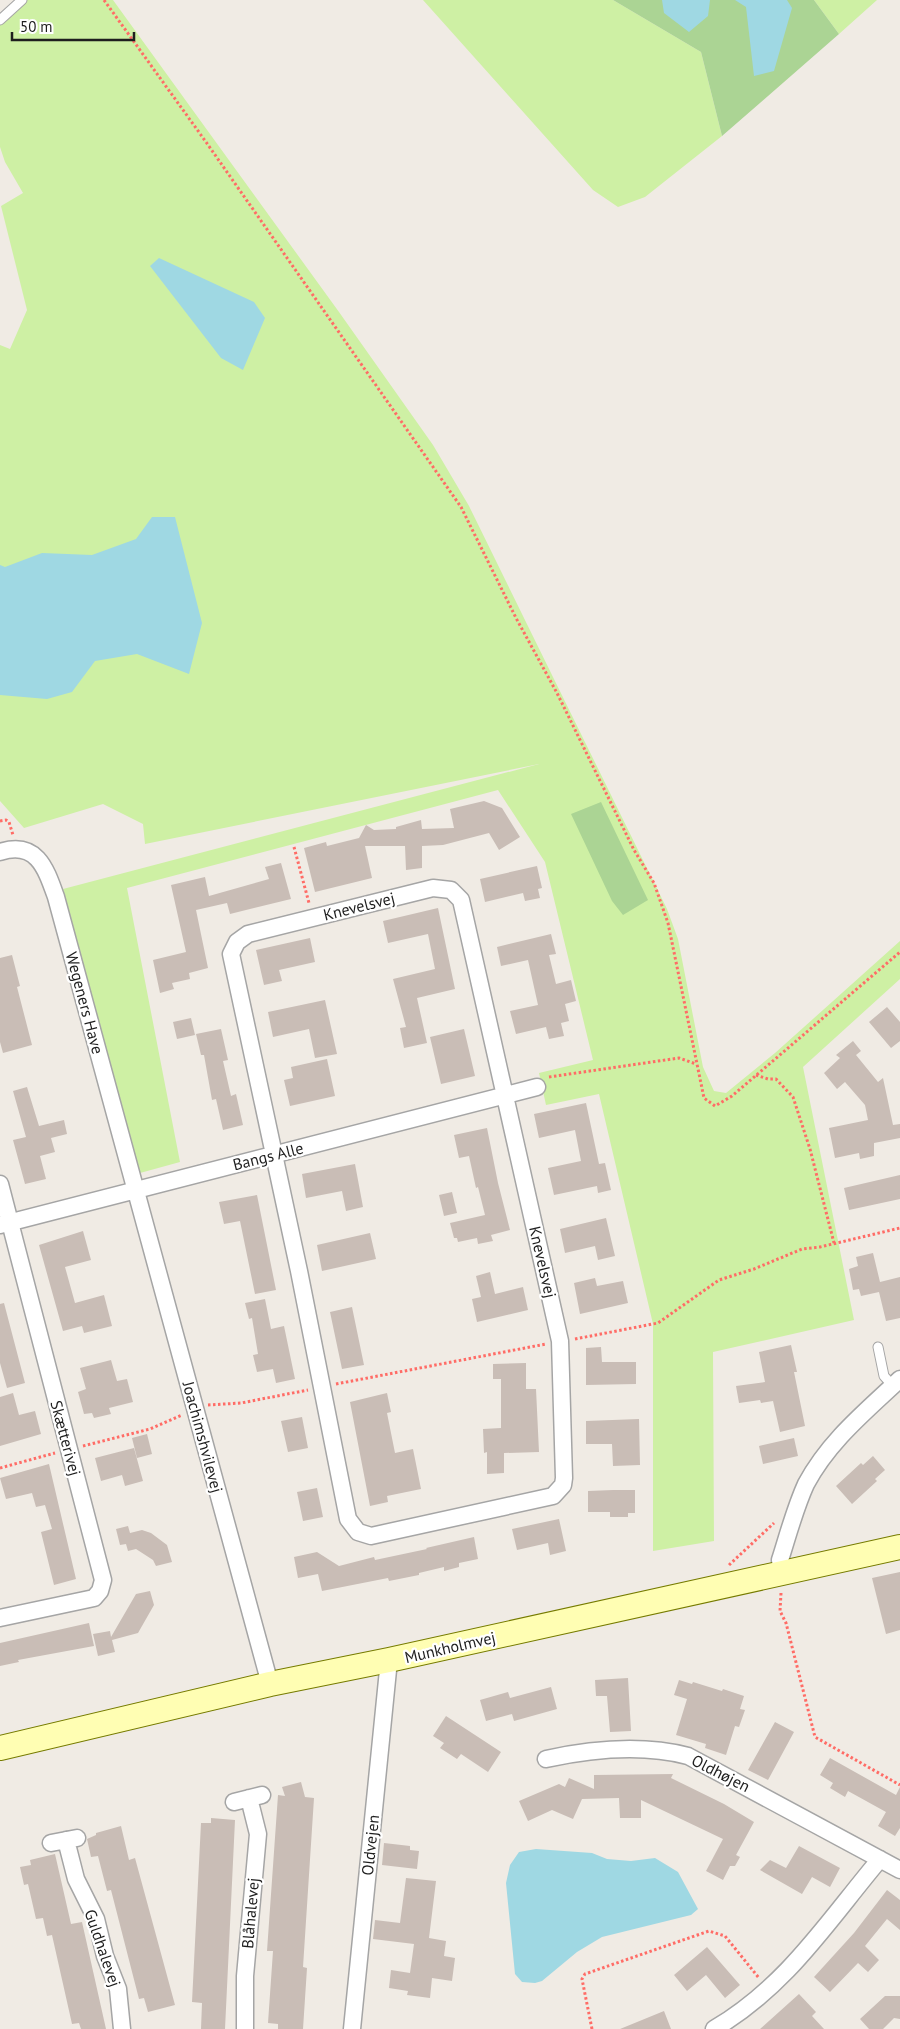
<svg xmlns="http://www.w3.org/2000/svg" width="900" height="2029" font-family="'PT Sans',sans-serif">
	<style>
		.grass { fill: #cef0a4 }
		.forest { fill: #abd494 }
		.water { fill: #9fd8e3 }
		.building { fill: #c9bdb6 }
		.lines { fill: none; stroke-linecap: round; stroke-linejoin: round }
		.lane-casing { stroke: #a5a5a5; stroke-width: 11 }
		.street-casing { stroke: #a5a5a5; stroke-width: 19 }
		.secondary-casing { stroke: #767b00; stroke-width: 26 }
		.path { stroke: #ff6c66; stroke-width: 3; stroke-dasharray: 2.5 2.5; stroke-linecap: butt }
		.lane { stroke: #fff; stroke-width: 9 }
		.street { stroke: #fff; stroke-width: 16 }
		.secondary { stroke: #fffeb3; stroke-width: 24 }
		.labels { text-anchor: middle; dominant-baseline: central; stroke-width: 4.5; stroke-linejoin: round; paint-order: stroke }
		.street-label { font-size: 16px; fill: #1e1e1e; stroke: #fff }
	</style>
	<rect width="100%" height="100%" fill="#f0ebe4"/>
	<path class="grass" d="M25,0H113L339,312L433,445L469,506L667,909L678,939L703,1067L714,1091L726,1093L775,1053L900,941V979L803,1067L854,1320L713,1352L714,1541L653,1551V1324L599,1094L546,1105L539,1073L593,1060L545,862L498,790L127,888L180,1162L140,1173L63,889L539,764L145,844L143,824L103,804L24,828L0,801V345L10,349L27,310L1,206L23,193L5,162L0,147V23Z
		M423,0H613L701,52L722,136L645,197L618,207L593,190Z
		M814,0H877L839,34Z"/>
	<path class="forest" d="M613,0H814L839,34L722,136L701,52Z
		M601,802L648,900L623,915L612,901L571,814Z"/>
	<path class="water" d="M662,0H710L708,16L689,32L664,13Z
		M735,0H787L792,8L774,71L754,76L746,7Z
		M159,258L254,302L265,318L243,370L221,358L150,266Z
		M152,517H175L202,623L189,674L137,654L95,661L72,692L47,699L0,695V565L5,567L42,553L92,555L136,539Z
		M536,1849L592,1853L607,1859L631,1861L655,1858L678,1872L698,1909L691,1915L602,1937L577,1952L542,1981L535,1983L522,1982L515,1974L506,1883L510,1865L519,1852Z"/>
	<path class="building" d="M484,801L502,808L520,837L499,850L489,833L443,845L422,846V868L406,870L405,846H365L372,878L315,892L304,848L326,842L327,846L359,838L366,825L374,830L396,829V827L421,820L422,829L454,828L450,809Z
		M281,863L291,899L230,914L227,903L196,910L208,968L189,973L190,979L172,983L174,989L160,993L153,960L186,952L171,885L205,877L209,896L269,879L265,867Z
		M537,866L542,888L538,889L540,898L525,901L523,893L485,902L480,879Z
		M438,908L455,989L417,998L427,1043L404,1048L400,1028L406,1027L393,979L435,969L428,934L388,943L383,921Z
		M551,934L556,954L549,955L556,984L571,980L576,1001L565,1004L569,1021L561,1023L564,1036L549,1039L546,1027L516,1034L510,1011L538,1005L528,960L501,966L497,947Z
		M310,938L315,962L279,970L282,981L264,985L256,950Z
		M12,955L20,986L17,987L32,1045L3,1053L0,1042V958Z
		M325,1000L337,1054L315,1058L309,1029L273,1037L268,1012Z
		M887,1007L900,1022V1041L891,1048L869,1022Z
		M191,1018L195,1035L177,1039L173,1022Z
		M221,1029L228,1060L223,1061L231,1096L236,1094L243,1125L223,1130L216,1099L212,1100L204,1055H201L196,1034Z
		M464,1029L475,1076L441,1084L430,1037Z
		M853,1041L861,1051L856,1055L878,1082L883,1078L893,1125L900,1124V1138L874,1143V1156L860,1159L859,1153L835,1158L829,1128L868,1120L865,1105L845,1082L837,1089L824,1073L840,1058L836,1055Z
		M327,1059L335,1096L290,1106L284,1080L293,1078L291,1067Z
		M27,1087L39,1126L64,1120L67,1134L51,1138L55,1152L40,1156L46,1179L25,1184L13,1140L26,1137L13,1091Z
		M586,1103L599,1164L605,1163L611,1190L598,1193L597,1186L554,1195L548,1168L581,1161L575,1130L539,1138L534,1114Z
		M487,1128L498,1183L510,1230L491,1235L493,1241L478,1244L477,1238L458,1242L457,1238H454L450,1223L485,1215L478,1187L476,1188L469,1156L459,1158L454,1135Z
		M355,1164L363,1207L346,1211L342,1191L306,1198L302,1174Z
		M900,1175V1199L849,1210L844,1188Z
		M452,1192L457,1213L444,1216L439,1195Z
		M257,1195L276,1290L255,1294L240,1221L224,1224L219,1202Z
		M606,1218L615,1256L598,1260L595,1246L565,1253L560,1229Z
		M83,1231L91,1260L65,1267L75,1303L104,1295L112,1326L84,1333L82,1326L63,1331L39,1245Z
		M370,1233L376,1259L322,1271L317,1245Z
		M873,1253L880,1282L900,1277V1318L886,1321L879,1292L861,1296L859,1289L853,1290L849,1269L858,1266L856,1257Z
		M490,1272L495,1294L523,1287L528,1310L477,1322L472,1299L481,1297L476,1276Z
		M595,1278L597,1286L623,1281L628,1303L580,1314L574,1283Z
		M265,1299L271,1329L284,1326L295,1379L276,1383L273,1369L257,1372L253,1355L258,1354L252,1318L249,1319L245,1303Z
		M4,1303L25,1383L7,1388L0,1363V1304Z
		M352,1307L364,1365L342,1369L330,1312Z
		M791,1345L797,1372H794L805,1426L780,1432L773,1401L761,1403L760,1400L739,1403L736,1386L765,1382L759,1352Z
		M601,1347L602,1362H636V1384L586,1385V1348Z
		M111,1360L117,1381L127,1379L133,1402L109,1408L111,1414L94,1418L92,1413L84,1414L78,1392L86,1389L80,1368Z
		M526,1363V1389H536L539,1452L504,1453V1473L487,1474V1452L484,1453L483,1429L501,1428V1379H493V1364Z
		M13,1393L19,1415L35,1411L41,1434L0,1446V1397Z
		M387,1393L391,1412L387,1413L395,1453L413,1449L421,1489L387,1496L388,1502L370,1506L350,1402Z
		M302,1417L308,1448L288,1452L281,1421Z
		M639,1419L640,1465L613,1466L612,1444H586V1421Z
		M147,1434L152,1454L137,1458L132,1438Z
		M794,1438L798,1456L763,1464L759,1446Z
		M134,1448L143,1481L125,1486L122,1475L101,1481L95,1458Z
		M873,1456L885,1470L875,1479L877,1481L852,1504L836,1486L861,1463L863,1465Z
		M49,1464L76,1579L54,1585L41,1532L52,1529L45,1505L36,1507L32,1493L6,1499L0,1478Z
		M317,1488L323,1517L303,1521L297,1492Z
		M613,1490H635V1513H628V1517H610V1512H588V1491Z
		M559,1519L566,1551L550,1555L548,1543L517,1550L512,1529Z
		M128,1526L130,1533L142,1530L151,1533L167,1545L172,1562L156,1566L153,1560L136,1549L128,1551L126,1544L120,1545L116,1529Z
		M474,1537L478,1559L459,1563V1567L444,1571V1567L419,1573V1575L389,1581L388,1578L322,1591L318,1574L298,1578L294,1557L317,1552L339,1566L374,1557L375,1560L427,1549L426,1548Z
		M900,1572V1630L886,1634L872,1578Z
		M150,1591L154,1605L138,1633L112,1640L115,1652L98,1656L93,1634L110,1631L111,1637L136,1594Z
		M89,1623L94,1646L18,1660L19,1662L0,1666V1643Z
		M628,1678L631,1731L610,1732L607,1696H596L595,1680Z
		M679,1680L692,1684L693,1682L722,1691L723,1689L744,1696L740,1709L745,1710L739,1727L735,1726L726,1755L705,1748L706,1744L676,1735L687,1699L674,1695Z
		M551,1687L557,1709L514,1721L512,1714L486,1721L480,1700L508,1692L510,1698Z
		M446,1716L501,1752L488,1772L461,1754L457,1759L440,1748L444,1743L433,1736Z
		M775,1722L794,1732L768,1780L748,1770Z
		M830,1758L896,1795L900,1787V1828L895,1836L878,1826L886,1812L848,1791L845,1797L830,1788L833,1783L820,1775Z
		M673,1774L671,1778L724,1804L754,1822L736,1855L740,1857L735,1866H730L723,1880L706,1871L723,1839L641,1800V1818H620L619,1798L582,1799L573,1819L552,1810L528,1821L519,1801L559,1784L565,1787L569,1778L594,1789V1775Z
		M301,1782L305,1797L314,1798L303,1967L307,1968L303,2029H278V2024L268,2023L273,1951H267L278,1795L285,1796L282,1787Z
		M211,1818L235,1820L225,2029H201L202,2003L192,2002L201,1823H211Z
		M121,1826L129,1860L135,1858L175,2005L148,2012L144,1998L139,1999L111,1890L107,1891L98,1856L91,1857L87,1839L96,1835V1833Z
		M384,1843L410,1846V1850L419,1851L417,1869L382,1865Z
		M799,1846L840,1868L830,1887L812,1877L802,1894L760,1870L770,1860L786,1868Z
		M55,1854L71,1924L82,1922L106,2029H81L79,2023L72,2024L52,1935L47,1936L43,1918L36,1919L28,1884L24,1885L20,1867L31,1865L30,1860Z
		M406,1878L436,1881L429,1938L446,1941L444,1956L455,1958L452,1981L432,1978L430,1998L407,1995L408,1991L389,1988L391,1970L410,1973L414,1944L373,1939L375,1920L400,1923Z
		M887,1890L900,1900V1930L887,1919L865,1946L879,1960L868,1972L858,1963L830,1992L814,1977L854,1933Z
		M707,1947L740,1985L725,1998L706,1975L687,1991L674,1975Z
		M799,1994L816,2012L812,2016L824,2029H760Z
		M885,1996H900V2019L894,2018L883,2029H869L860,2019Z
		M664,2011L671,2029H620Z"/>
	<g class="lines">
		<g class="lane-casing">
			<path id="lane" d="M0,20L22,0
				M878,1347L884,1376L893,1386"/>
		</g>
		<g class="street-casing">
			<path id="street" d="M0,852C37,840 46,869 56,897L270,1684
				M433,888L451,890L461,900L560,1341L564,1478L563,1485L553,1496L371,1536L358,1532L348,1519L299,1271L231,954L237,942L248,934Z
				M0,1184L103,1580L100,1591L94,1598L0,1618
				M0,1225L537,1087
				M782,1573L780,1560C788,1535 795,1508 806,1484C829,1441 865,1412 900,1379
				M546,1759C592,1749 642,1744 688,1756L900,1870
				M234,1802L262,1795
				M66,1840L76,1879L96,1919L105,1956L118,1989L122,2029
				M51,1843L77,1838
				M245,2029V1976L258,1834L249,1798
				M352,2029L389,1660
				M714,2029C787,1986 827,1922 880,1859"/>
		</g>
		<g class="secondary-casing">
			<path id="secondary" d="M0,1748L270,1684L389,1660L900,1547"/>
		</g>
		<path class="path" d="M104,0L206,142L461,507L516,618L557,693L634,850L654,883L668,923L704,1098L715,1106L732,1096L900,952
			M0,821L6,820L9,822L13,835
			M294,847L309,903
			M756,1075L768,1079H776L793,1097L810,1149L834,1243
			M549,1077L679,1058L696,1064
			M575,1339L658,1323L719,1280L754,1269L802,1249L820,1247L900,1228
			M336,1384L546,1344
			M208,1405L241,1403L308,1390
			M83,1446L150,1429L182,1415
			M0,1468L55,1453
			M729,1565L774,1523
			M781,1593L780,1611L786,1623L815,1737L900,1785
			M592,2029L582,1979L585,1974L709,1931L725,1936L759,1978"/>
		<use href="#lane" class="lane"/>
		<use href="#street" class="street"/>
		<use href="#secondary" class="secondary"/>
	</g>
	<g class="labels">
		<g class="street-label">
			<text transform="translate(359 906) rotate(-14)">Knevelsvej</text>
			<text transform="translate(85 1003) rotate(75)">Wegeners Have</text>
			<text transform="translate(268 1156) rotate(-14)">Bangs Alle</text>
			<text transform="translate(543 1262) rotate(77)">Knevelsvej</text>
			<text transform="translate(203 1437) rotate(75)">Joachimshvilevej</text>
			<text transform="translate(66 1438) rotate(75)">Skætterivej</text>
			<text transform="translate(450 1647) rotate(-13)">Munkholmvej</text>
			<text transform="translate(721 1773) rotate(27)">Oldhøjen</text>
			<text transform="translate(370 1845) rotate(-84)">Oldvejen</text>
			<text transform="translate(250 1913) rotate(-85)">Blåhalevej</text>
			<text transform="translate(103 1948) rotate(71)">Guldhalevej</text>
		</g>
	</g>
	<path d="M12 32v8h122v-8" fill="none" stroke="#1e1e1e" stroke-width="2.5"/>
	<text x="20" y="32" font-size="15" fill="#1e1e1e" stroke="#ffffff" stroke-width="4" paint-order="stroke">50 m</text>
</svg>
